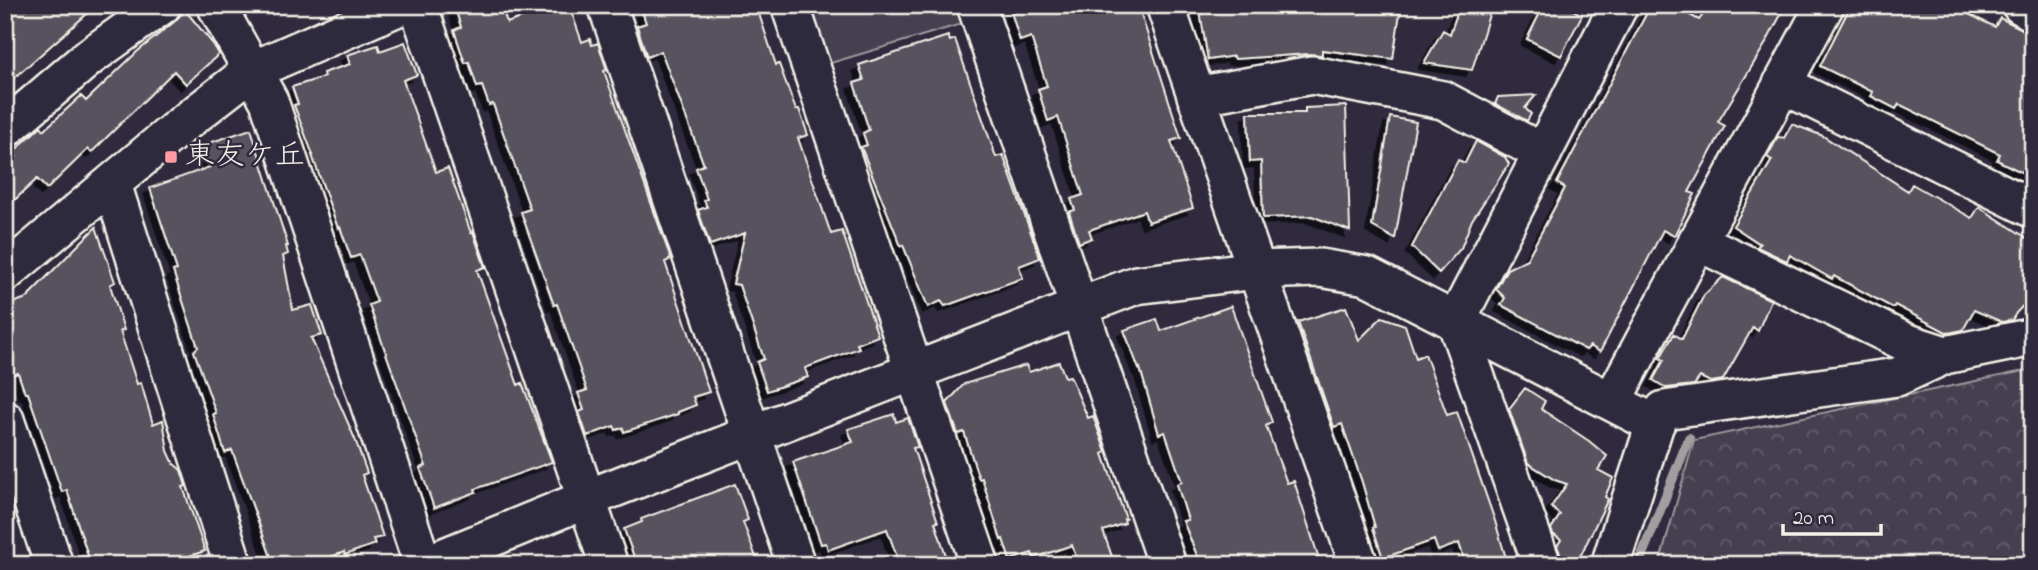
<svg xmlns="http://www.w3.org/2000/svg" width="2038" height="570" font-family="'Indie Flower','Klee One',sans-serif">
	<style>
		.forest { fill: url(#forest-crowns); stroke: #9c989c; stroke-width: 2 }
		.park { fill: #454050; stroke: #9c989c; stroke-width: 2 }
		.lines { fill: none; stroke-linecap: round; stroke-linejoin: round }
		.stream { stroke: #a19ea0; stroke-width: 10 }
		.building { fill: #56525f; stroke: #f4f1e8; stroke-width: 2; filter: url(#shadow) }
		.minor-casing { stroke: #f4f1e8; stroke-width: 42 }
		.minor { stroke: #2f2a3d; stroke-width: 37 }
		.poi-dot { fill: #ff9aa2; stroke: #2f2a3d; stroke-width: 2.5 }
		.labels { text-anchor: middle; dominant-baseline: central; stroke-width: 5; stroke-linejoin: round; paint-order: stroke }
		.poi-label { font-size: 30px; fill: #f4f1e8; stroke: #2f2a3d; text-anchor: start }
	</style>
	<defs>
		<pattern id="forest-crowns" width="20" height="18" patternUnits="userSpaceOnUse" patternTransform="scale(1.75)"><rect width="20" height="18" fill="#454050"/><path d="M2 6a3 3 0 1 1 6 0M12 15a3 3 0 1 1 6 0" fill="none" stroke="#605c69"/></pattern>
		<filter id="shadow"><feDropShadow dx="-6" dy="6" stdDeviation="0" flood-color="#0009"/></filter>
	</defs>
	<rect width="100%" height="100%" fill="#2f2a3d"/>
	<filter id="ink" filterUnits="userSpaceOnUse"><feTurbulence type="fractalNoise" baseFrequency=".0143" numOctaves="2"/><feDisplacementMap in="SourceGraphic" scale="14" xChannelSelector="R" yChannelSelector="G"/><feConvolveMatrix kernelMatrix="1 2 1 2 8 2 1 2 1" color-interpolation-filters="sRGB"/></filter>
	<g filter="url(#ink)">
		<path class="forest" d="M2033,369V565H1659L1694,440Z"/>
		<path class="park" d="M804,5H962L968,22L824,65Z"/>
		<g class="lines">
			<path class="stream" d="M1638,565L1689,438"/>
		</g>
		<path class="building" d="M5,5H97L5,86Z
			M454,5H501L507,23L557,5H569L582,42L590,39L592,45L598,43L607,70L604,71L671,259L665,262L709,392L693,397L696,405L678,412V414L624,432L623,428L616,430L614,426L587,436L579,412L584,410L578,393L587,390L557,304L554,305L521,212L530,209L493,104L489,105L482,86L477,87L469,62L465,63L454,30L461,27Z
			M640,5H756L776,65L779,64L796,110L799,109L808,135L798,138L831,234L842,231L878,336L857,344L859,348L805,368L808,377L767,391L757,362L764,359L739,285L733,284L745,233L710,245L698,210L707,207L704,200L707,199L696,168L704,165L661,51L647,57L637,26L646,23Z
			M1009,5H1138L1181,138L1171,141L1193,208L1148,222L1144,211L1089,230L1092,238L1079,243L1069,212L1075,210L1071,199L1083,195L1058,117L1048,121L1038,89L1047,86L1031,37L1020,41Z
			M1199,5H1233L1234,8L1268,5L1269,10L1357,9V7L1400,13L1393,59L1322,50V55L1309,54L1235,59L1234,56L1208,60Z
			M1460,5H1492L1472,70L1424,63L1443,30L1450,34Z
			M1544,5H1564L1582,15L1561,56L1527,39Z
			M1651,5H1671L1699,20L1710,5H1786L1766,43L1718,122L1725,126L1689,192L1695,194L1674,236L1663,230L1600,352L1590,346L1586,350L1501,305L1505,298L1496,289L1507,269L1527,259L1565,188L1557,183Z
			M1851,5H1950L1995,27L2000,18L2033,34V178L1997,160L2000,154L1899,104L1896,109L1871,96L1873,92L1820,66Z
			M185,10L213,44L219,54L186,84L174,71L92,152L88,149L47,189L37,179L5,209V168L16,157L12,153L41,126L44,130L81,96L86,101L138,51L174,22Z
			M948,36L950,41L955,39L996,157L1003,155L1040,258L1019,266L1023,278L945,306L941,301L928,307L903,245L901,246L861,147L867,145L863,133L869,130L854,83L864,80L859,65Z
			M405,42L417,75L403,80L436,172L448,168L471,233L473,232L485,267L477,270L518,385L522,383L552,462L475,489L476,492L434,508L420,468L426,466L369,305L377,302L360,255L351,258L340,227L338,228L312,155H313L294,105L298,104L292,87L324,77L323,73L350,64L347,55L378,45L380,51Z
			M1536,95L1525,108L1531,114L1527,121L1495,104L1498,97Z
			M1346,106L1350,231L1312,216L1263,218L1261,161L1250,162L1248,113H1305V108Z
			M1390,117L1416,122L1395,239L1372,226Z
			M1792,124L1823,136L1908,191L1912,184L1972,218L1979,207L2033,242V295L2016,313L2012,320L2002,322L1974,310L1963,330L1948,333L1895,305L1893,308L1834,276L1832,279L1790,255L1787,261L1757,247L1760,244L1733,226L1772,160L1767,157L1778,137L1784,138Z
			M251,129L288,246H286L288,254L283,256L293,310L312,305L322,335L311,338L355,439L367,473L362,475L383,537L373,539L375,544L345,555L344,552L308,565H306L303,558L282,565H274L232,450L225,453L213,414L216,413L194,351L198,347L173,271L177,270L150,188L210,167L203,145Z
			M1476,141L1505,157L1509,164L1472,220L1461,248L1439,273L1412,247L1458,160L1465,163Z
			M96,227L115,282L110,285L124,330L120,331L137,384L141,383L153,424L163,420L168,451L174,464L181,470L186,486L183,487L205,551L161,565H91L67,490L62,492L28,393H25L18,373L5,377V364L13,352L5,331V306L29,297V295Z
			M1723,277L1771,300L1758,331L1753,327L1723,380L1711,382L1700,377L1694,385L1666,388L1653,380L1664,360L1660,358L1674,334L1682,339L1704,295Z
			M1231,306L1272,422L1266,426L1287,483L1294,481L1321,565H1201L1183,521L1188,520L1177,484L1182,482L1165,432L1159,434L1140,368L1139,369L1124,330L1157,319L1161,331Z
			M1346,307L1359,340L1382,317L1405,325L1416,358L1425,354L1447,415L1457,412L1495,521L1508,565H1466L1459,543L1438,551L1434,540L1383,558L1373,528L1375,527L1362,482L1342,424L1334,427L1298,322Z
			M1059,362L1065,377L1070,376L1088,418L1093,416L1106,452L1103,454L1126,519H1124L1125,523L1103,531L1115,565H1079L1072,545L1034,558L1032,553L1010,560L1003,539L1001,540L982,478L979,479L964,432L958,434L947,403L964,384L1026,365L1029,372Z
			M1525,388L1545,401L1541,409L1589,441L1607,456L1598,470L1613,478L1605,497L1608,499L1576,565L1562,558L1557,546L1561,540L1553,534L1551,529L1560,515L1551,507L1567,484L1555,480L1528,463L1509,409Z
			M894,414L896,422L908,418L918,447L913,448L938,522H935L949,565H900L887,529L828,550L826,543L821,544L793,462L853,442L848,429Z
			M735,484L748,520L743,522L757,560L740,565H637L624,529L642,522L641,519Z"/>
		<g class="lines">
			<g class="minor-casing">
				<path id="minor" d="M216,5L269,101L423,565
					M418,5L609,565
					M607,5L796,565
					M790,5L980,565
					M976,5L1167,565
					M1165,5L1359,565
					M2021,5L2033,12
					M1782,84L2033,209
					M1196,96L1312,75L1443,100L1543,153
					M5,129L88,58L162,5
					M112,184L233,565
					M1697,241L1905,342L1945,355
					M5,273L174,131L251,71L402,5
					M1612,401L1825,5
					M5,420L54,565
					M425,565L586,499L1136,285L1257,270L1320,268L1367,276L1655,424
					M1542,565L1456,321L1619,5
					M1610,565L1655,424L1664,410L1897,377L1945,355L2033,337"/>
			</g>
			<use href="#minor" class="minor"/>
		</g>
	</g>
	<rect class="poi-dot" x="164" y="150" width="14" height="14" rx="3.5"/>
	<g class="labels">
		<g class="poi-label">
			<text x="185" y="157">東友ケ丘</text>
		</g>
	</g>
	<rect width="2038" height="570" fill="none" stroke="#2f2a3d" stroke-width="28"/>
	<rect x="14" y="14" width="2010" height="542" fill="none" stroke="#f4f1e8" stroke-width="2.5" filter="url(#ink)"/>
	<path d="M1783 524v10h98v-10" fill="none" stroke="#f4f1e8" stroke-width="3.5"/>
	<text x="1793" y="524" font-size="21" fill="#f4f1e8" stroke="#2f2a3d" stroke-width="5" paint-order="stroke">20 m</text>
</svg>
